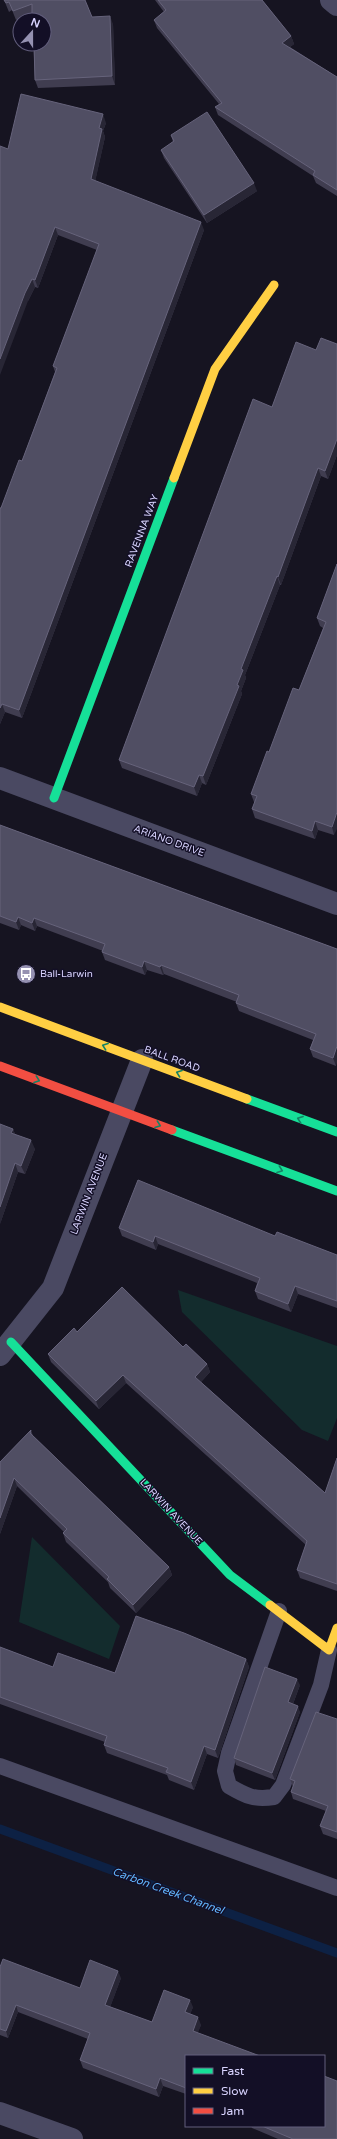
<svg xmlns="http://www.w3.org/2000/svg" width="337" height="2139" font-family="'Varela Round',sans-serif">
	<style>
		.green { fill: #132c2d }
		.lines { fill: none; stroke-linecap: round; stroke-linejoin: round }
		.stream { stroke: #0d2144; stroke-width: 9 }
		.lane { stroke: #4a4962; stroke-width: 16 }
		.street { stroke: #4a4962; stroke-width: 22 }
		.fast { stroke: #16e098; stroke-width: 9 }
		.slow { stroke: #ffcf43; stroke-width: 9 }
		.jam { stroke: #f24e42; stroke-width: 9 }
		.wall { fill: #403d50 }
		.shaded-wall { fill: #282635 }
		.building { fill: #504e63; stroke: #66637b }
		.oneway { stroke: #158265 }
		.labels { text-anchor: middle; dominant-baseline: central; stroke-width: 3; stroke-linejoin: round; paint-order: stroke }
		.street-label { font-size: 10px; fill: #d9d4ff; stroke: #130f26 }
		.poi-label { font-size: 10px; fill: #d9d4ff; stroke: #130f26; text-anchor: start }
		.water-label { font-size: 11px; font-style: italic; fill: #62b6ff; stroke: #130f26 }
	</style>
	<rect width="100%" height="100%" fill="#161421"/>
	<path class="green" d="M178,1290L337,1346V1418L328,1441L302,1430L182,1312Z
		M32,1537L120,1626L109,1659L19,1622Z"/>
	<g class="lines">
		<path class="stream" d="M0,1829L337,1953"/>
		<path class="lane" d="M279,1611L229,1753L225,1771L229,1786C246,1796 254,1800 274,1797L283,1785L321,1685L329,1650
			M0,1766L337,1888"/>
		<path class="street" d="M331,0L337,5
			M0,778L337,904
			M0,1355L53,1288L142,1060
			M0,2113L72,2139"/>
		<path class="fast" d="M54,798L174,478
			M247,1099L337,1132
			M172,1130L337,1191
			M11,1342L230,1575L270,1605"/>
		<path class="slow" d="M174,478L215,369L274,285
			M0,1007L247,1099
			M270,1605L329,1650L337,1628"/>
		<path class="jam" d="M0,1066L172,1130"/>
	</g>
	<path class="wall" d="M4,0H85L92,17L113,24L115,85L38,88L35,80L32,13L16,20L12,10L9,12Z
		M155,0H262L291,36L294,44L290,47L337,77V196L316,183L313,176L218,115L215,107L219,104L157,28L154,20L164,12Z
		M106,123L103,131L105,137L95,181L204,230L22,718L5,712L0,724L1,508L22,461L55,372L53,366L97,250L58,235L38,288L35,287L28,301L8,149Z
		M171,135L257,191L207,223L164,158L161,150L173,142Z
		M337,344V455L328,479L321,476L281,585H280L245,675L246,678L241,691L242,694L206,785L202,783L197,796L122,768L119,760L272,407L316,350Z
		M337,564L334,835L318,830L315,839L255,818L252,809L255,802H254L251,794L269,752L299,690L323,628L320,626L317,618Z
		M0,825L337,949L336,1066L313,1057L310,1049L313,1040L239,1011L236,1003L237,1002L164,974L163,975L147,970L145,975L105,960L102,952L103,951L37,926L35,931L21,925L19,930L0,923Z
		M13,1129L15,1134L35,1149L25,1174L18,1172L0,1224Z
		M119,1228L275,1236L337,1255V1308L298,1294L291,1312L258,1299L255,1291L257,1283L158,1244L156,1250L122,1236Z
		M77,1332L183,1347L207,1364L210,1372L201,1382L325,1493L337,1458V1591L300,1578L297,1570L306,1545L126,1383L99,1409L51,1362L48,1354Z
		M31,1430L33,1436L169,1567L172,1575L136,1613L110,1588L108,1582L66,1542L63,1533L64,1532L17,1486L0,1534V1462Z
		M0,1647L53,1667L115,1673L246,1659L249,1667L218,1758L207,1754L194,1790L169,1780L167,1775L107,1753L104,1745L105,1742L0,1704Z
		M300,1685L293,1704L300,1712L275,1780L236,1765L234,1758Z
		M337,1719V1839L323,1834L320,1826L326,1811L293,1799L291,1792L293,1787L290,1779Z
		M0,1967L80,1988L121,1978L110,2007L152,2022L193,2007L190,2014L201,2025L186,2056V2094L163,2086L159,2097L83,2068L80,2060L88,2039L18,2012L8,2038L0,2035Z
		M251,2126H324L337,2139H278L252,2128Z"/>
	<path class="shaded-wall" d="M110,16L113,24L115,85L112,76Z
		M291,36L294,44L285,51L282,43Z
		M103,114L106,123L103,131L105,137L94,187L91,179L99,128Z
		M254,183L257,191L207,223L204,215Z
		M201,222L204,230L22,718L19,710Z
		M55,227L58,235L38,288L35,280Z
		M32,279L35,287L28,301L0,375V359L25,293Z
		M337,439V455L328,479L325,471Z
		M318,468L321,476L281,585L278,577Z
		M277,576L280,585L245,675L246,678L241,691L242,694L206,785L203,776L241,669Z
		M2,704L5,712L0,724V708Z
		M199,775L202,783L197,796L194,787Z
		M337,812V829L334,835L332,827Z
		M315,821L318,830L315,839L312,831Z
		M18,917L21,925L19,930L16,922Z
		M34,918L37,926L35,931L32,923Z
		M144,961L147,970L145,975L142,967Z
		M161,965L164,974L163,975L160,967Z
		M337,1046V1063L336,1066L333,1058Z
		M13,1129L16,1137L11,1133Z
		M31,1140L35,1149L25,1174L21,1166Z
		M15,1163L18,1172L0,1224V1207Z
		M155,1236L158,1244L156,1250L153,1242Z
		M295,1286L298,1294L291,1312L288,1304Z
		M207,1364L210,1372L198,1385L195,1377Z
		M123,1375L126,1383L99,1409L96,1401Z
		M14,1478L17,1486L0,1534V1518Z
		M169,1567L172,1575L136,1613L133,1605Z
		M246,1659L249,1667L218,1758L215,1750Z
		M297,1679L300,1685L291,1709L288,1702Z
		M298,1706L300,1712L275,1780L272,1773Z
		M204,1746L207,1754L194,1790L191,1782Z
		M118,1971L121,1978L108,2013L105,2005Z
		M190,2000L193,2007L188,2020L185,2012Z
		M16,2005L18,2012L8,2038L6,2031Z
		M198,2017L201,2025L196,2038L193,2031Z
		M160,2078L163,2086L159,2097L156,2089Z"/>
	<path class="building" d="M4,0H85L92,17L110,16L112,76L35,80L34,44H44V20H32V4L13,11L9,2L6,3Z
		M158,0H262L291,36L282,43L337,77V190L313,175L315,171L215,107L222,103L154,20L166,10Z
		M21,94L103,114L99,128L102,129L91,179L201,222L19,710L2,704L0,708V508H1L19,460L22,461L57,368L53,366L99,244L55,227L35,280L32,279L25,293L0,359V146L8,149Z
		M207,112L254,183L204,215L161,150L174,141L171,135Z
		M321,338L337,344V439L325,471L318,468L278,577L277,576L241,669L243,670L237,685L239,686L203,776L199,775L194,787L119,760L253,399L272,407L296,342L316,350Z
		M337,564V812L332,827L315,821L312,831L252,809L257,796L251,794L267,751L269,752L293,688L299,690L326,622L317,618Z
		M0,825L337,949V1046L333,1058L310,1049L316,1034L236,1003L239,995L161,965L160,967L144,961L142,967L102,952L105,944L34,918L32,923L18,917L16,922L0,916Z
		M0,1124L13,1129L11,1133L31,1140L21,1166L15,1163L0,1207Z
		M138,1180L275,1236L277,1232L337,1255V1301L295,1286L288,1304L255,1291L260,1278L155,1236L153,1242L119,1228Z
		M122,1287L183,1347L186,1344L207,1364L195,1377L325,1493L337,1458V1584L297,1570L307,1541L123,1375L96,1401L48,1354L74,1328L77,1332Z
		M31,1430L30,1433L169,1567L133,1605L107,1579L109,1577L63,1533L67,1529L14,1478L0,1518V1462Z
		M136,1616L184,1633L246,1659L215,1750L204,1746L191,1782L166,1772L168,1768L104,1745L107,1736L0,1697V1647L53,1667L58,1653L115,1673Z
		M265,1667L297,1679L288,1702L298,1706L272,1773L234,1758Z
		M316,1712L337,1719V1832L320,1826L328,1806L291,1792L295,1781L290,1779Z
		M3,1959L80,1988L90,1960L118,1971L105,2005L152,2022L164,1990L190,2000L185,2012L198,2017L193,2031L260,2056H186V2088L160,2078L156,2089L80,2060L90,2033L16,2005L6,2031L0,2029V1967Z
		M324,2076L337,2081V2139H293L262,2126H324Z"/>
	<defs><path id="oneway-chevron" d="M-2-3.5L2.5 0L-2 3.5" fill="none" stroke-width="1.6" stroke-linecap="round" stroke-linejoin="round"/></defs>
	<g class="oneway">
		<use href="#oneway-chevron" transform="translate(105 1046) rotate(-160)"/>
		<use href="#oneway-chevron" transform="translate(179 1073) rotate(-160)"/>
		<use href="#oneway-chevron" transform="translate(37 1080) rotate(20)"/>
		<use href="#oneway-chevron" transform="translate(300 1119) rotate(-160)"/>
		<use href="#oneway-chevron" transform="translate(158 1125) rotate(20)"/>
		<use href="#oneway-chevron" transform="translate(280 1170) rotate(20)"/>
	</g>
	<defs>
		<g id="bus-disc" transform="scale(1)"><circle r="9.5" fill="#9591b1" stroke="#130f26"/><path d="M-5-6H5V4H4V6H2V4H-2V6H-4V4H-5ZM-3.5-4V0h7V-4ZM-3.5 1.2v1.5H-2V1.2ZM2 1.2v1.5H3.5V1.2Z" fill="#fff"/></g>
	</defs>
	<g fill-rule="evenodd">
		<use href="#bus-disc" x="26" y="974"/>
	</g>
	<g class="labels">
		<g class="street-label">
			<text transform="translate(142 531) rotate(-69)">RAVENNA WAY</text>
			<text transform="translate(169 841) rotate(20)">ARIANO DRIVE</text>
			<text transform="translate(172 1059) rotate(20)">BALL ROAD</text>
			<text transform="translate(89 1194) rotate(-69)">LARWIN AVENUE</text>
			<text transform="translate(171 1512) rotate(47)">LARWIN AVENUE</text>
		</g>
		<g class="poi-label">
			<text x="40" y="974">Ball-Larwin</text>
		</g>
		<g class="water-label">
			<text transform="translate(168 1891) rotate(20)">Carbon Creek Channel</text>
		</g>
	</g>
	<rect x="185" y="2055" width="140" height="72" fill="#130f26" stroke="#625e7d"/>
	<rect x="193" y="2068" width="20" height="6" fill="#16e098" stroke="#625e7d"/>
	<text x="221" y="2075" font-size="12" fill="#d9d4ff">Fast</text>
	<rect x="193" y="2088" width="20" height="6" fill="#ffcf43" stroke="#625e7d"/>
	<text x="221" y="2095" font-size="12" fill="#d9d4ff">Slow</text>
	<rect x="193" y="2108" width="20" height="6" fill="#f24e42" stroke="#625e7d"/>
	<text x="221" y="2115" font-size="12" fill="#d9d4ff">Jam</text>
	<g transform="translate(32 32) rotate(21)"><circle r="19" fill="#130f26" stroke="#625e7d"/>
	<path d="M0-3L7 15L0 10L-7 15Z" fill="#9591b1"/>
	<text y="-6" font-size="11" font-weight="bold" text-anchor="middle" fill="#d9d4ff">N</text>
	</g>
</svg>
